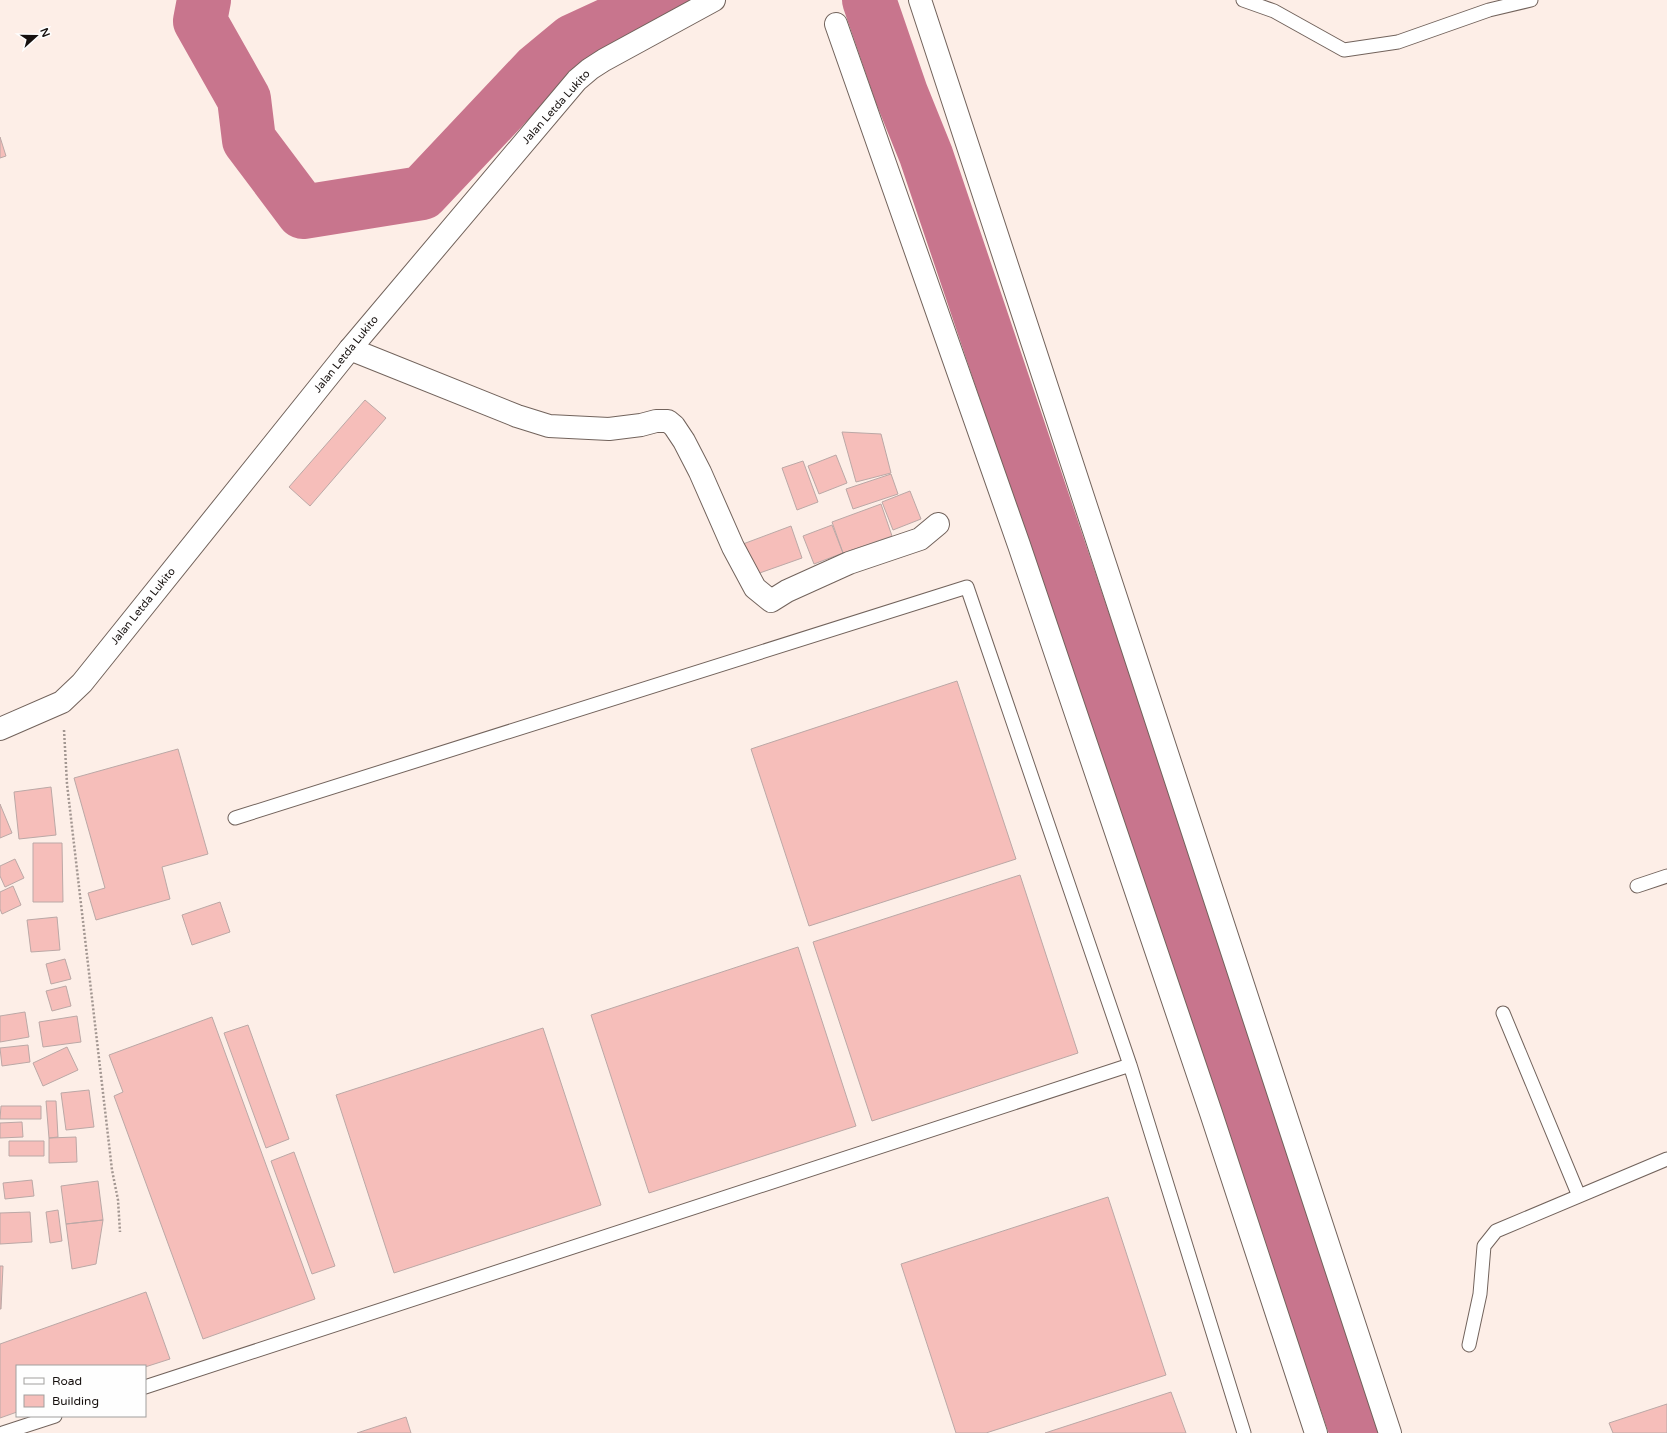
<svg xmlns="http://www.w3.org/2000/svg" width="1667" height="1433" font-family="'Varela Round',sans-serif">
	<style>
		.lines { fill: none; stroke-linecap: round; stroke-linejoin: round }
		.river { stroke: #c8758d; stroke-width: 54 }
		.building { fill: #f6beba; stroke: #bba8a6 }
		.service-casing { stroke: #72635c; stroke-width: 15 }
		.minor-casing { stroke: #72635c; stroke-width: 24 }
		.tertiary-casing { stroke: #72635c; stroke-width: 24 }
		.path { stroke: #a29691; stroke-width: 2.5; stroke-dasharray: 2 2; stroke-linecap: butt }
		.service { stroke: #fff; stroke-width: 13 }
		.minor { stroke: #fff; stroke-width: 22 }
		.tertiary { stroke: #fff; stroke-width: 22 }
		.labels { text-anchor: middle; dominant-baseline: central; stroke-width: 3; stroke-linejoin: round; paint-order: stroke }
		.street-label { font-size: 11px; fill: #16100e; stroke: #fefefe }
	</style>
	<rect width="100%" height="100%" fill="#fdeee7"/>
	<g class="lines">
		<path class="river" d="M204,0L200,21L244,99L249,140L303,212L422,193L538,70L573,41L662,0
			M869,0L901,93L926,155L1357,1433"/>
	</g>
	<path class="building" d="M0,137L6,156L0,158Z
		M365,400L386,418L310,506L289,487Z
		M842,432L881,434L891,473L856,482Z
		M836,455L847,483L819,494L808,466Z
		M803,461L818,502L797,510L782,468Z
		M891,474L898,494L853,509L846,489Z
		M910,491L921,519L893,530L882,502Z
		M881,504L892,536L843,553L832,522Z
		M832,525L843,553L814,564L803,536Z
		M791,526L802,558L754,575L743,544Z
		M957,681L1016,859L809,926L751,749Z
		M178,749L208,854L162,867L170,899L96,920L88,893L105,888L74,778Z
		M51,787L56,835L19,839L14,792Z
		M0,804L12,833L0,838Z
		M33,843H62L63,902H33Z
		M15,859L24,878L5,887L0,876V866Z
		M1020,875L1078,1053L872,1121L813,942Z
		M13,886L21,905L2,914L0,909V892Z
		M220,902L230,932L192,945L182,915Z
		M57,917L60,950L31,952L27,920Z
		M798,947L856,1126L649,1193L591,1015Z
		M65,959L71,979L51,984L46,964Z
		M66,986L71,1006L52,1011L46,991Z
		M25,1012L29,1037L0,1042V1016Z
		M77,1016L81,1042L43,1047L39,1022Z
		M212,1017L315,1299L203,1339L114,1096L123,1092L109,1055Z
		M248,1025L289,1139L266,1148L224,1033Z
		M543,1028L601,1205L394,1273L336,1095Z
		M28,1045L30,1062L2,1066L0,1048Z
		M67,1047L78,1070L43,1086L33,1063Z
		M89,1090L94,1127L66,1130L61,1093Z
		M46,1101H56L58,1137L49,1138Z
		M1,1106H41V1119H0Z
		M22,1122L23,1137L0,1138V1123Z
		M76,1137L77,1162L49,1163V1138Z
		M9,1141H44V1156H9Z
		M294,1152L335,1266L312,1274L271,1161Z
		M32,1180L34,1196L5,1199L3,1183Z
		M98,1181L103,1220L66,1224L61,1186Z
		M1108,1197L1166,1375L986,1433H956L901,1264Z
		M58,1210L62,1241L50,1243L46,1212Z
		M30,1212L32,1242L0,1244V1213Z
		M103,1220L96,1264L72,1269L66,1224Z
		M0,1266H3L1,1309H0Z
		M146,1292L170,1359L145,1367V1366H17V1412L0,1418V1344Z
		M1171,1392L1186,1433H1045Z
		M1667,1404V1433H1613L1609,1423Z
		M406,1417L411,1433H357Z"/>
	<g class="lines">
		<g class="service-casing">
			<path id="service" d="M1243,0L1274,11L1344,50L1398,42L1489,10L1531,0
				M235,818L967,587L1130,1065L1244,1433
				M1637,886L1667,876
				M1503,1013L1579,1196
				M1469,1345L1480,1294L1484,1246L1496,1231L1667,1159
				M145,1387L1130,1065
				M3,1433L55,1416"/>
		</g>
		<g class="minor-casing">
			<path id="minor" d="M920,0L1390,1433
				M836,24L1019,545L1211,1113L1316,1433
				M350,349L517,416L549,426L609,429L641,425L656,421H668L674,426L684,441L700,472L733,547L755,588L771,601L787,591L849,563L920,539L938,524"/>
		</g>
		<g class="tertiary-casing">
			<path id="tertiary" d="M0,729L62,702L82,683L350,349L577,80L590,69L604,60L714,0"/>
		</g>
		<path class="path" d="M64,730L67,784L112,1170L118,1200L120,1232"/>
		<use href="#service" class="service"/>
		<use href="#minor" class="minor"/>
		<use href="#tertiary" class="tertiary"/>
	</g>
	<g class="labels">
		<g class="street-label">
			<text transform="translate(556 107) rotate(-48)">Jalan Letda Lukito</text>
			<text transform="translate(346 354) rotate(-51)">Jalan Letda Lukito</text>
			<text transform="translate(143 606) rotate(-51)">Jalan Letda Lukito</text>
		</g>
	</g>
	<rect x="16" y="1365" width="130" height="52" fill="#fefefe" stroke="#a19f9e"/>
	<rect x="24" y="1378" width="20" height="6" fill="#ffffff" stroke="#a19f9e"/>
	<text x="52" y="1385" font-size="12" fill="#16100e">Road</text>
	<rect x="24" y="1395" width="20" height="12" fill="#f6beba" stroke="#a19f9e"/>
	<text x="52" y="1405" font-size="12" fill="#16100e">Building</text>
	<g transform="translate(36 36) rotate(69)" stroke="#fefefe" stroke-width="3" paint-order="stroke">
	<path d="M0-3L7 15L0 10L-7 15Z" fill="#16100e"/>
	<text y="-6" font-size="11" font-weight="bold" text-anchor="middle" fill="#16100e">N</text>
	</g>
</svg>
